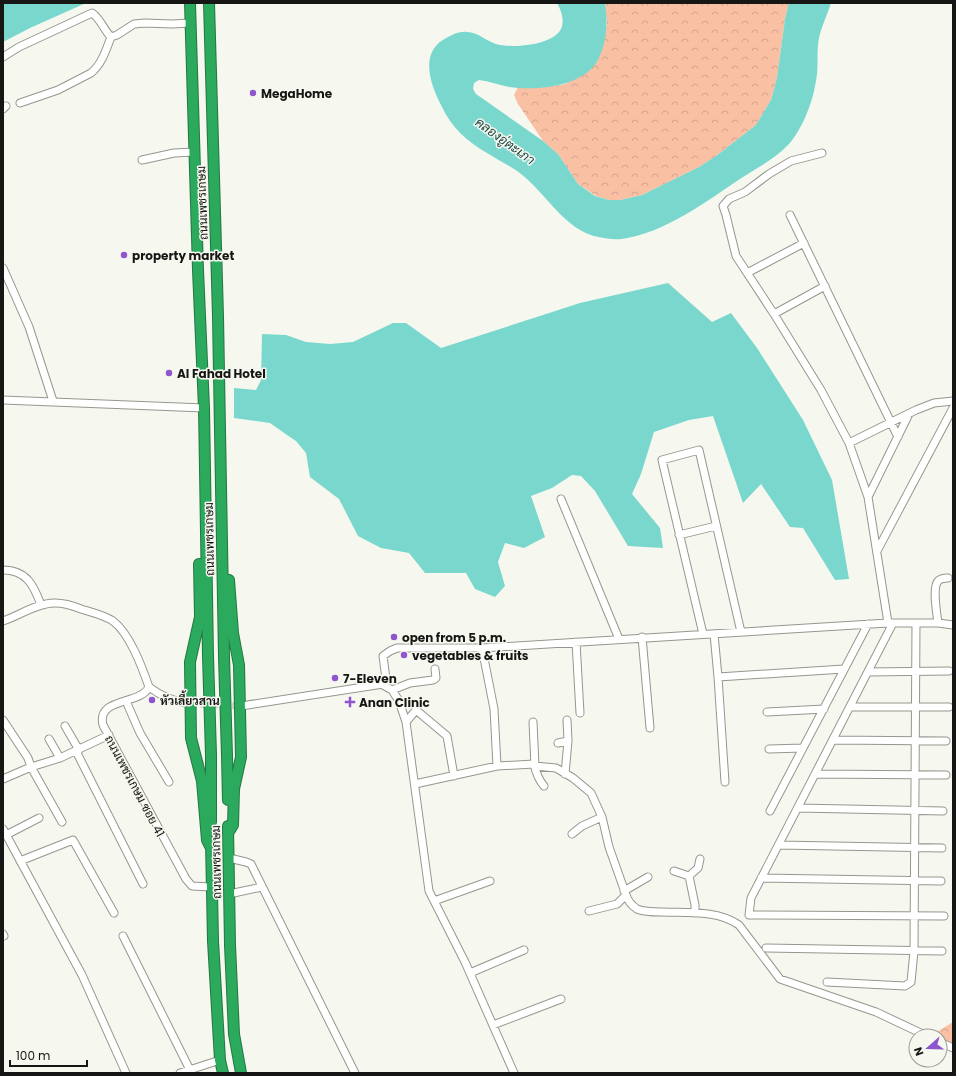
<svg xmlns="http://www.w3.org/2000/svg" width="956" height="1076" font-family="Poppins,Sarabun,sans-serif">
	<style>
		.forest { fill: url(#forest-crowns) }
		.water { fill: #79d7cd }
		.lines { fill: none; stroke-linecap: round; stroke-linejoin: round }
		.minor-tunnel { stroke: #d4d6ce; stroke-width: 7; stroke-dasharray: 7 3.5; stroke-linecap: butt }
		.minor-casing { stroke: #95978e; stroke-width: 9 }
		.highway-casing { stroke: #247743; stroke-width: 12 }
		.minor { stroke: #fff; stroke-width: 7 }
		.highway { stroke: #2baa5d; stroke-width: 10 }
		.highway-bridge-casing { stroke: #247743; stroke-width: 12; stroke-linecap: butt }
		.highway-bridge { stroke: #2baa5d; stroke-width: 10 }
		.poi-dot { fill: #8f55cd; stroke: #f6f8ef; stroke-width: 1.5 }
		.labels { text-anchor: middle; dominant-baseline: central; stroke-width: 3; stroke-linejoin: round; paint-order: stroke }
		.poi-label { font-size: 12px; font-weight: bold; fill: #161714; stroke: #f6f8ef; text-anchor: start }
		.street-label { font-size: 12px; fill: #161714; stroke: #f6f8ef }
		.water-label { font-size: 13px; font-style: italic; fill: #1b4642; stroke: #f6f8ef }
	</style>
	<defs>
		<pattern id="forest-crowns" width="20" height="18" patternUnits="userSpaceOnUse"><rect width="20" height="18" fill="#fac0a4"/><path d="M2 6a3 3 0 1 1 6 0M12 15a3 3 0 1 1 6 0" fill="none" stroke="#d6a48c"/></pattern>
	</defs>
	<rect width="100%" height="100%" fill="#f6f8ef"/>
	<path class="forest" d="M605,3H789L785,19L777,78L771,100L756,125L716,156L699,167L642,195L620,200H609L596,196L578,184L558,154L543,141L518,104L514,95L518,87H547L565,84L579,77L607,25Z
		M953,1022V1047L940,1039V1036H934L932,1035Z"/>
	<path class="water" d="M3,3H86L30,28L3,42Z
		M557,3H605C608,22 607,42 598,60C583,87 537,91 509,87C499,85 489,81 479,80L474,83L473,89L476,94L543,141L558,154L578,184L595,196L609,200H620L642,195L699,167L716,156L756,125L771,100L777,78L785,19L789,3H831C827,16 819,31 818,45C817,55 818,64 817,74C815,90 811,105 804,120C800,128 795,137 789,144C776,158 759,167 743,177C707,201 665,233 622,239C613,240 603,238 594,236C566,228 548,198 527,179C514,167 501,162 487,153C468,142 451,127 442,107C430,84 418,51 448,37C454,34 460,31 467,32C478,32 486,41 496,44C512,49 558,45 562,26C564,18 561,10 557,3Z
		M668,283L712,322L731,313L757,348L803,420L832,480L849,579L835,580L803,528L790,527L761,484L743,503L713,416L689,420L654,432L641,474L632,494L660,528L663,548L628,546L595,491L581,476L572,475L552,488L531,496L545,537L524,548L505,543L498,562L505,586L495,597L475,589L466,573H425L409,553L381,548L358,536L339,499L310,477L306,453L296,441L287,435L270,423L234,418V388L256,390L261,380L262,334L286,335L306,342L330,344L353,342L393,323H406L441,348L580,303Z"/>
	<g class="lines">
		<path class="minor-tunnel" d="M190,704L241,706"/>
		<g class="minor-casing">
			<path id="minor" d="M3,57L19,47L92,13C101,19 103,29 111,37L117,35L134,24L145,23L172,24L190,23
				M20,103L58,90L91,73C102,64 106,50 111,37
				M3,109L6,106
				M822,153L791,161L769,174L745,192L729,199L723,206L726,215L736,256L774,314L821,390L849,443L868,497L888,623
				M142,160L174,153L195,152
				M790,215L898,437
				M3,268L29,327L53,401
				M747,273L804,243
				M774,314L825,286
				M3,400L204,408
				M849,443L916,410L934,403L953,401
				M868,497L909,414
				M561,499L619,639
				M679,535L716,526
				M877,551L953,408
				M3,570C27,570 34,586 41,605
				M3,621C18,616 30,607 46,604C58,601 69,604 81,609C91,612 104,615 113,621C130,634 142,667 149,687
				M893,623L751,898L749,915L944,916
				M938,623C937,614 932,588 938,581C941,578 945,578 948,578
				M703,634L662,460L699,450L741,632
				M714,634L718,677L725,782
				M642,637L650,728
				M576,642L580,713
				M482,648L494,709L497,766
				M868,672L949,671
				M718,677L844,669
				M383,685L392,690L399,701L406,722L429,891L465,962L514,1073
				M149,687C141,705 96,697 103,725L186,879L192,886L211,887
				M149,687C162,697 174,701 190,704
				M392,690L410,683L433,680L436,678L435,669
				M126,701L140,733L169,782
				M241,706L383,684L386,679L383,656L390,651L397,648H482L888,623H938L953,625
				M850,707H949
				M767,712L824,709
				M3,720L28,758L31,767L62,822
				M406,722L416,710L447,736L454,776
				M533,722L535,766
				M65,726L79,750
				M49,739L60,758
				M833,740L946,741
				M558,743L568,741
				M769,749L803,748
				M76,751L143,884
				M534,764C536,773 538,779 544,786
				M565,774L568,741L567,720
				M815,774L946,775
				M3,779L31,767L60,758L109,735
				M415,784L497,766L534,764L535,766L556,768L573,778L591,793L602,817L609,847L626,895C628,901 631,905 637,909C644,912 654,912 662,912C687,913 718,910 739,925L780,979L876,1012L927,1036
				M798,808L943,811
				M770,811L868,624
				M3,829L82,975L126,1073
				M572,834L582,826L602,817
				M6,835L39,818
				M779,845L942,848
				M229,858L246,862L251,864L355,1073
				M20,861L73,840L114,913
				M674,871L689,876L695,905V913
				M689,876L698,868L700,859
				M761,878L941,881
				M624,891L648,877
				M229,894L262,887
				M434,901L490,881
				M589,911L617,904L626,895
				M3,934L4,936
				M123,936L190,1070
				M766,948L942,951
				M470,973L524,950
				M827,982L905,986L911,982L914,951L916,623
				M493,1025L561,999
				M940,1042L953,1048
				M180,1073L220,1060"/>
		</g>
		<g class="highway-casing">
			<path id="highway" d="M190,3L198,270L204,408L208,656
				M209,3L218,316L224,657
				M199,564L200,617L190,662L191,738L202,781L207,840L211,848
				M227,756L228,800
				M211,822V755
				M228,826L230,945L234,1034L241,1073
				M228,833L233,825L234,789L241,757L239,665L233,633L229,580
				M211,842L213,941L220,1060L223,1073"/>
		</g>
		<use href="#minor" class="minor"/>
		<use href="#highway" class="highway"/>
		<g class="highway-bridge-casing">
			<path id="highway-bridge" d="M208,656L211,755
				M224,657L227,756"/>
		</g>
		<use href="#highway-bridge" class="highway-bridge"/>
	</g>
	<g class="poi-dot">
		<circle cx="253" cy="93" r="4"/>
		<circle cx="124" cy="255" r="4"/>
		<circle cx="169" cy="373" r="4"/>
		<circle cx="394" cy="637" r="4"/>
		<circle cx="404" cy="655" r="4"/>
		<circle cx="335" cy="678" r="4"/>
		<circle cx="152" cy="700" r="4"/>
		<path d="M348 696h4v4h4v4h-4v4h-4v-4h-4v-4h4z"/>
	</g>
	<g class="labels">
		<g class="poi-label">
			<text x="261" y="93">MegaHome</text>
			<text x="132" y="255">property market</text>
			<text x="177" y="373">Al Fahad Hotel</text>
			<text x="402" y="637">open from 5 p.m.</text>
			<text x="412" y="655">vegetables &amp; fruits</text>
			<text x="343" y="678">7-Eleven</text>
			<text x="160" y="700">หัวเลี้ยวสาน</text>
			<text x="359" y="702">Anan Clinic</text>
		</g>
		<g class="street-label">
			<text transform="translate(202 203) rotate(-92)">ถนนเพชรเกษม</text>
			<text transform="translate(209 539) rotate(-91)">ถนนเพชรเกษม</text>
			<text transform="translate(135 786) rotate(62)">ถนนเพชรเกษม ซอย 41</text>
			<text transform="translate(216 862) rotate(-91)">ถนนเพชรเกษม</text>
		</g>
		<g class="water-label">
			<text transform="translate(505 141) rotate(36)">คลองอู่ตะเภา</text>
		</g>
	</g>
	<rect width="956" height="1076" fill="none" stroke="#161714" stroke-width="8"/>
	<g transform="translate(928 1048) rotate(250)"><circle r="19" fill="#f6f8ef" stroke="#9c9e97"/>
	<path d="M0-3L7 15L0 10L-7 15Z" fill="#8f55cd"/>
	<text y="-6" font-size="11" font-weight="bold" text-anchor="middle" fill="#161714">N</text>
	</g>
	<path d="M10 1060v6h77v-6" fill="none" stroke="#161714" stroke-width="2"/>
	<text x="16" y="1060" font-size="12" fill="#161714" stroke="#f6f8ef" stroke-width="3" paint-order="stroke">100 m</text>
</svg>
